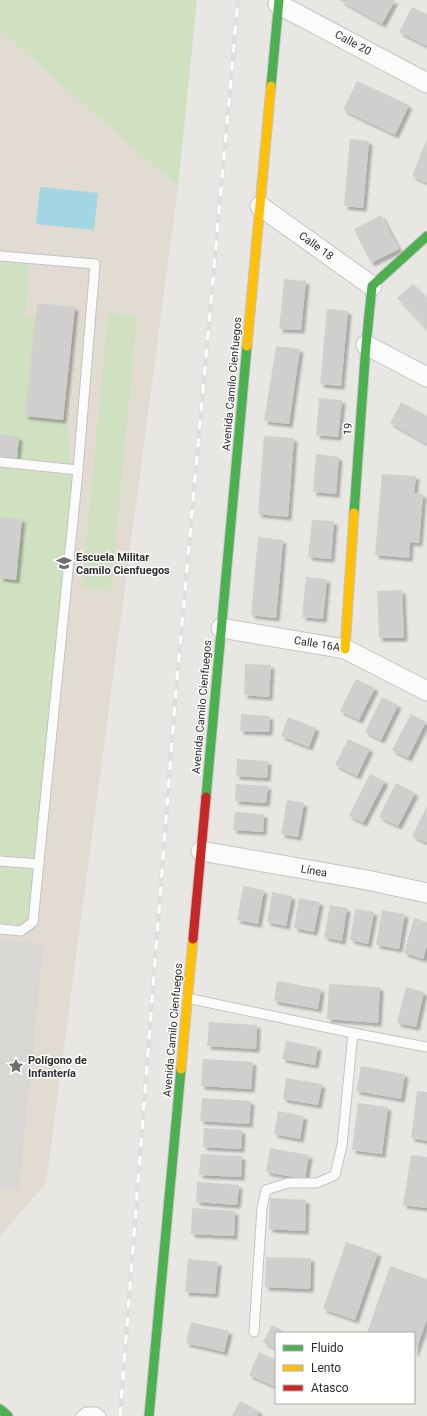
<svg xmlns="http://www.w3.org/2000/svg" width="427" height="1416" font-family="Roboto,sans-serif">
	<style>
		.education { fill: #e1dbd2 }
		.green { fill: #d0e1c1 }
		.plaza { fill: #d9d7d4 }
		.water { fill: #a1d6e2 }
		.building { fill: #d1cfcd; filter: url(#shadow) }
		.lines { fill: none; stroke-linecap: round; stroke-linejoin: round }
		.lane-casing { stroke: #c4c3c4; stroke-width: 11 }
		.street-casing { stroke: #c4c3c4; stroke-width: 21 }
		.fast-casing { stroke: #c4c3c4; stroke-width: 11 }
		.slow-casing { stroke: #c4c3c4; stroke-width: 11 }
		.jam-casing { stroke: #c4c3c4; stroke-width: 11 }
		.lane { stroke: #fcfbfb; stroke-width: 9 }
		.street { stroke: #fcfbfb; stroke-width: 19 }
		.fast { stroke: #4caf50; stroke-width: 9 }
		.slow { stroke: #ffc107; stroke-width: 9 }
		.jam { stroke: #c62828; stroke-width: 9 }
		.rail-casing { stroke: #dfdee0; stroke-width: 4.5 }
		.rail { stroke: #fff; stroke-width: 3; stroke-dasharray: 9; stroke-linecap: butt }
		.labels { text-anchor: middle; dominant-baseline: central; stroke-width: 3; stroke-linejoin: round; paint-order: stroke }
		.street-label { font-size: 11px; fill: #2d2d2d; stroke: #fff }
		.poi-label { font-size: 11px; font-weight: bold; fill: #2d2d2d; stroke: #fff; text-anchor: start }
	</style>
	<defs>
		<filter id="shadow"><feDropShadow dx="3.5" dy="3.5" stdDeviation="1" flood-color="#0004"/></filter>
	</defs>
	<rect width="100%" height="100%" fill="#e9e7e4"/>
	<path class="education" d="M0,30L178,187L46,1183L0,1236V1188L19,1190L44,944L0,939Z"/>
	<path class="green" d="M0,0H197L178,187L0,30Z
		M0,256L30,258L25,316L36,317L25,416L63,420L68,423L71,469L82,467L33,922L21,931L0,929Z
		M108,313L137,315L111,591L82,589Z"/>
	<path class="plaza" d="M0,939L44,944L19,1190L0,1188Z"/>
	<path class="water" d="M40,187L98,193L94,230L36,224Z"/>
	<path class="building" d="M339,0H395L382,24Z
		M412,7L427,14V46L399,32Z
		M357,81L409,105L395,135L343,110Z
		M350,139L369,141L363,208L344,206Z
		M427,139V183L412,176Z
		M381,215L399,249L371,263L354,229Z
		M284,279L306,281L301,330L279,329Z
		M413,284L427,299V330L397,298Z
		M37,303L75,307L63,420L25,416Z
		M327,309L348,311L341,386L320,384Z
		M276,346L300,349L289,424L264,421Z
		M319,398L342,400L338,437L316,435Z
		M401,402L427,416V444L390,423Z
		M0,434L19,437L17,458L0,456Z
		M264,436L294,438L288,517L258,514Z
		M316,454L339,457L336,494L313,492Z
		M382,474L416,476L414,493L423,494L419,543L410,542L409,558L375,555Z
		M0,517L22,519L16,580L0,578Z
		M312,520L334,521L331,559L308,557Z
		M258,537L283,540L276,618L251,615Z
		M306,577L327,579L323,619L302,617Z
		M402,590L404,638H379L377,591Z
		M245,664L271,665L269,697L244,695Z
		M356,679L375,688L359,720L340,711Z
		M382,697L398,705L381,740L365,732Z
		M241,714L270,716L269,732L240,731Z
		M411,714L426,722L408,758L392,750Z
		M288,717L316,728L309,747L281,736Z
		M348,739L370,749L357,776L335,765Z
		M237,759L268,761L267,778L236,776Z
		M370,774L385,781L363,823L349,816Z
		M396,783L415,793L398,826L379,817Z
		M236,784L268,786L266,803L235,801Z
		M287,800L304,803L298,837L281,834Z
		M427,806V843L412,836Z
		M235,812L264,814L263,832L233,830Z
		M243,886L264,890L258,924L237,920Z
		M272,892L292,896L286,926L267,922Z
		M299,898L320,902L314,932L294,928Z
		M330,905L347,908L342,941L324,937Z
		M355,909L374,912L368,944L350,940Z
		M382,910L405,914L399,949L376,945Z
		M414,918L427,922V945L423,959L404,953Z
		M277,981L321,989L318,1009L274,1001Z
		M329,984L380,987L378,1023L327,1019Z
		M406,987L424,992L416,1027L397,1023Z
		M209,1022L257,1025L256,1049L207,1046Z
		M286,1041L318,1047L315,1065L282,1059Z
		M203,1059L253,1062L251,1089L201,1086Z
		M361,1066L405,1074L401,1099L356,1091Z
		M286,1078L322,1084L318,1105L283,1099Z
		M417,1091L427,1092V1141L411,1138Z
		M202,1098L251,1101L249,1124L200,1121Z
		M358,1103L388,1107L382,1154L352,1150Z
		M278,1111L304,1116L300,1139L274,1134Z
		M204,1128L242,1130L241,1149L203,1147Z
		M270,1148L309,1155L305,1179L266,1172Z
		M201,1154L242,1156L241,1177L199,1175Z
		M411,1155L427,1157V1208L403,1205Z
		M197,1182L239,1185L237,1205L196,1202Z
		M270,1198L306,1200L305,1231L269,1229Z
		M192,1208L235,1211L234,1236L191,1234Z
		M346,1242L378,1253L355,1320L323,1309Z
		M266,1257L311,1258L310,1289L265,1287Z
		M188,1259L218,1262L215,1294L185,1292Z
		M390,1266L427,1279V1319L414,1356V1333H367Z
		M191,1322L229,1331L224,1352L186,1343Z
		M272,1325L287,1333H276V1349L263,1342Z
		M259,1352L276,1360V1387L249,1375Z
		M240,1401L259,1411L257,1416H232Z"/>
	<g class="lines">
		<g class="lane-casing">
			<path id="lane" d="M0,256L95,264L78,470
				M0,462L78,470L33,922L21,931L0,929
				M0,861L39,864
				M187,998L353,1033L427,1047
				M254,1332L262,1208L266,1190L288,1183H317L335,1175L342,1145L353,1033
				M81,1416L86,1412H96L101,1416"/>
		</g>
		<g class="street-casing">
			<path id="street" d="M278,4L427,83
				M260,206L372,286
				M366,345L427,377
				M221,628L345,649L427,691
				M201,851L367,880L427,893"/>
		</g>
		<g class="fast-casing">
			<path id="fast" d="M271,86L279,0
				M354,513L366,345L372,286L427,236
				M206,797L247,346
				M0,1409L8,1416
				M149,1416L181,1069"/>
		</g>
		<g class="slow-casing">
			<path id="slow" d="M247,346L271,86
				M345,649L354,513
				M181,1069L193,939"/>
		</g>
		<g class="jam-casing">
			<path id="jam" d="M193,939L206,797"/>
		</g>
		<use href="#lane" class="lane"/>
		<use href="#street" class="street"/>
		<use href="#fast" class="fast"/>
		<use href="#slow" class="slow"/>
		<use href="#jam" class="jam"/>
		<g class="rail-casing">
			<path id="rail" d="M120,1416L175,702L238,0"/>
		</g>
		<use href="#rail" class="rail"/>
	</g>
	<defs>
		<g id="school-bare" transform="scale(1.2)"><path d="M0-5L7-2L0 1L-7-2ZM-4 1L0 2.5L4 1V4Q0 6-4 4Z" fill="#6f6e6d" stroke="#fff" stroke-width="2.5" paint-order="stroke"/></g>
		<g id="sight-bare" transform="scale(1.2)"><path d="M0-6L1.8-2.2L6-1.7L2.9 1.2L3.7 5.4L0 3.3L-3.7 5.4L-2.9 1.2L-6-1.7L-1.8-2.2Z" fill="#6f6e6d" stroke="#fff" stroke-width="2.5" paint-order="stroke"/></g>
	</defs>
	<g fill-rule="evenodd">
		<use href="#school-bare" x="64" y="563"/>
		<use href="#sight-bare" x="16" y="1066"/>
	</g>
	<g class="labels">
		<g class="street-label">
			<text transform="translate(353 43) rotate(28)">Calle 20</text>
			<text transform="translate(316 246) rotate(36)">Calle 18</text>
			<text transform="translate(232 384) rotate(-85)">Avenida Camilo Cienfuegos</text>
			<text transform="translate(348 429) rotate(-86)">19</text>
			<text transform="translate(317 644) rotate(9)">Calle 16A</text>
			<text transform="translate(202 707) rotate(-85)">Avenida Camilo Cienfuegos</text>
			<text transform="translate(314 871) rotate(10)">Línea</text>
			<text transform="translate(173 1030) rotate(-85)">Avenida Camilo Cienfuegos</text>
		</g>
		<g class="poi-label">
			<text x="76" y="557">Escuela Militar<tspan x="76" dy="13">Camilo Cienfuegos</tspan></text>
			<text x="28" y="1060">Polígono de<tspan x="28" dy="13">Infantería</tspan></text>
		</g>
	</g>
	<rect x="275" y="1332" width="140" height="72" fill="#ffffff" stroke="#ababab"/>
	<rect x="283" y="1345" width="20" height="6" fill="#4caf50" stroke="#ababab"/>
	<text x="311" y="1352" font-size="12" fill="#2d2d2d">Fluido</text>
	<rect x="283" y="1365" width="20" height="6" fill="#ffc107" stroke="#ababab"/>
	<text x="311" y="1372" font-size="12" fill="#2d2d2d">Lento</text>
	<rect x="283" y="1385" width="20" height="6" fill="#c62828" stroke="#ababab"/>
	<text x="311" y="1392" font-size="12" fill="#2d2d2d">Atasco</text>
</svg>
